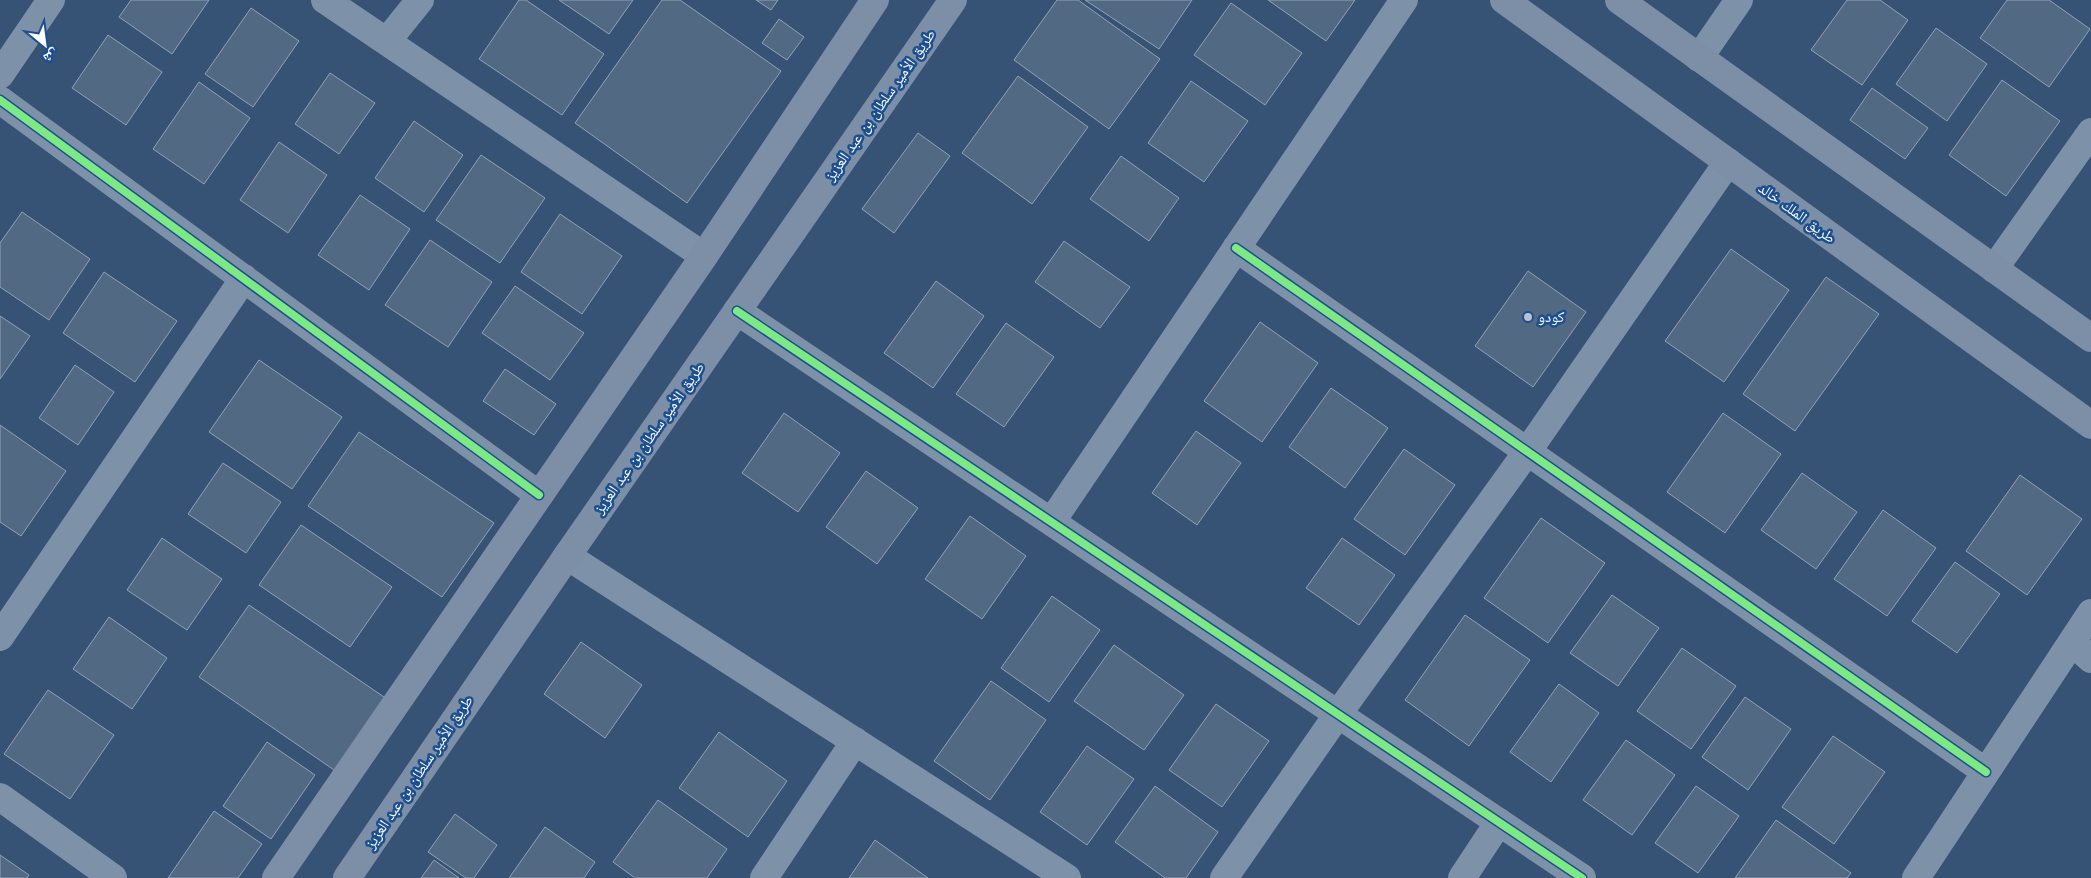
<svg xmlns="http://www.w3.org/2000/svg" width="2091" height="878" font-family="Jost,'Noto Naskh Arabic',sans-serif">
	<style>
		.building { fill: #526984; stroke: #92a2b6 }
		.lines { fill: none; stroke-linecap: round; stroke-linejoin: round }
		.minor { stroke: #7d92a8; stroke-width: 28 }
		.major { stroke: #7d8ea7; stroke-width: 28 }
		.cycleway-casing { stroke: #1b4f8f; stroke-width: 11 }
		.cycleway { stroke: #7ce984; stroke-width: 8 }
		.poi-dot { fill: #b9c2ce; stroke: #1b4f8f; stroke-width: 2 }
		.labels { text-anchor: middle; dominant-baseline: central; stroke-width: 5; stroke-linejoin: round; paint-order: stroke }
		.street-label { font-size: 15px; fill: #fff; stroke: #1b4f8f }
		.poi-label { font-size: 15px; fill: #fff; stroke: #1b4f8f; text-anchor: start }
	</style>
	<rect width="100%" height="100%" fill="#365274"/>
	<path class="building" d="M131,0H209L172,54L119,17Z
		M519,0H526L604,54L562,115L479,59Z
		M559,0H633L609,34Z
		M662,0H680L781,71L687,203L575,123Z
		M756,0H778L771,10Z
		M1057,0H1078L1160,59L1109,129L1014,60Z
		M1085,0H1192L1159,49Z
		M1268,0H1355L1326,41Z
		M1847,0H1880L1908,20L1862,85L1811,50Z
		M2007,0H2049L2090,29L2049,87L1980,38Z
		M1231,3L1302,53L1265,105L1194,55Z
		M251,8L299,41L253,107L205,74Z
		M779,19L804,37L787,60L762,43Z
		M1936,28L1987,64L1947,121L1896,84Z
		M108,35L162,72L126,125L72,88Z
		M330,73L375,103L339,154L295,124Z
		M1018,76L1088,127L1032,204L962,153Z
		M2002,80L2060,121L2006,196L1949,155Z
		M1191,81L1248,121L1204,182L1148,143Z
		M199,82L250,118L204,184L153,149Z
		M1872,88L1928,128L1905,159L1850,120Z
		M414,121L463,155L424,212L375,178Z
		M918,133L950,156L894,233L862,209Z
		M279,142L327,175L288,233L240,200Z
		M481,155L545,198L500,263L436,220Z
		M1121,156L1179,198L1149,241L1090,199Z
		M360,195L410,229L369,290L318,255Z
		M22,212L90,259L49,320L0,287V243Z
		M560,214L622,256L582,314L521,272Z
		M430,240L492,282L448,347L385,305Z
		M1064,241L1130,287L1100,328L1035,282Z
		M1731,249L1789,290L1724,382L1665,341Z
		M1528,271L1586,312L1533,387L1475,346Z
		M104,272L177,321L135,382L63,333Z
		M1826,277L1879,314L1795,431L1743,394Z
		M936,281L984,316L933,388L884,353Z
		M515,286L584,333L550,380L482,333Z
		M0,316L30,336L0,379Z
		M1260,322L1318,363L1262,442L1204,401Z
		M1006,323L1054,357L1004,427L956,394Z
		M259,360L342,417L292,489L209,432Z
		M75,365L114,392L78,445L39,418Z
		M505,369L556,404L534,435L483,401Z
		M1331,388L1388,428L1345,488L1289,447Z
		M784,413L840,453L798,512L742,473Z
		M1723,413L1781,454L1725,533L1667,492Z
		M0,425L66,471L21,536L0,522Z
		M1196,431L1241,463L1197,525L1152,493Z
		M359,432L494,523L442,597L308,506Z
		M1404,449L1455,485L1405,555L1354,519Z
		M223,463L281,502L246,553L188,514Z
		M866,471L918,508L877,564L826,527Z
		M1802,473L1857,512L1816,569L1761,530Z
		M2020,475L2082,519L2027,595L1966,551Z
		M1883,510L1936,548L1887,616L1834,579Z
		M970,516L1026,556L982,619L925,579Z
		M1541,518L1605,563L1548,643L1484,598Z
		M301,525L392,587L350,647L259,585Z
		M162,538L222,579L187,630L127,590Z
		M1342,538L1395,575L1359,625L1306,588Z
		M1955,562L2000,594L1957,653L1912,621Z
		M1612,595L1659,628L1618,686L1570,653Z
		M1052,596L1100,630L1049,702L1001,668Z
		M249,605L387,699L337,772L199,677Z
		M1465,615L1530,660L1469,746L1405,700Z
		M109,617L167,658L132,709L73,669Z
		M581,642L642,685L605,738L544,694Z
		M1114,645L1184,695L1144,750L1074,701Z
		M1682,648L1736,686L1691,749L1637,711Z
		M991,681L1046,720L990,800L934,761Z
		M1559,684L1599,713L1551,782L1510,752Z
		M48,690L114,735L70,799L4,754Z
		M1745,697L1791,729L1748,790L1702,757Z
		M1216,704L1269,741L1222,807L1169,770Z
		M719,732L787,781L748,837L679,788Z
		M1833,736L1885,772L1834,844L1782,807Z
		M1626,740L1675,775L1632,835L1583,800Z
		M267,742L315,775L271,839L223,806Z
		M1087,746L1134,779L1087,845L1040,812Z
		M1155,786L1218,832L1186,878H1165L1115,842Z
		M1696,786L1739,816L1698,873L1655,843Z
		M658,800L727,849L707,878H635L613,862Z
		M214,811L262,844L238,878H168Z
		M455,814L497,845L474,878H466L428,852Z
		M1776,820L1851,873L1847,878H1735Z
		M545,827L595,862L584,878H509Z
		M875,840L928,878H849Z
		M0,855L29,875L27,878H0Z
		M434,860L459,878H421Z"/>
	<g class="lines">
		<path class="minor" d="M325,0L704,256
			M387,41L420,0
			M1699,58L1739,0
			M0,75L51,0
			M0,100L539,495
			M1236,248L1986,772
			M1994,269L2091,132
			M737,311L1582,878
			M1052,521L1404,0
			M567,556L1067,878
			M0,637L244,278
			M2072,642L2091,659
			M0,797L113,878
			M764,878L855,741
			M1224,878L1338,714L1527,452L1728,162
			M1462,878L1499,822
			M1916,878L2091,613"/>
		<path class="major" d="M1504,0L2091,425
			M1619,0L2091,338
			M276,878L704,256L875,0
			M347,878L567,556L953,0"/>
		<g class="cycleway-casing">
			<path id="cycleway" d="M0,100L539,495
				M1236,248L1986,772
				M737,311L1582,878"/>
		</g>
		<use href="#cycleway" class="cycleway"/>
	</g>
	<circle class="poi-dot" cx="1528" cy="317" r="5"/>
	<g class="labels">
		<g class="street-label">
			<text transform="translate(880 105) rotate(-55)">طريق الأمير سلطان بن عبد العزيز</text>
			<text transform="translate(1797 213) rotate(36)">طريق الملك خالد</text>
			<text transform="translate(649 438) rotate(-55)">طريق الأمير سلطان بن عبد العزيز</text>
			<text transform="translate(419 772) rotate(-56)">طريق الأمير سلطان بن عبد العزيز</text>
		</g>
		<g class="poi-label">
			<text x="1538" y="317">كودو</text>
		</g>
	</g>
	<g transform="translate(45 45) rotate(151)" stroke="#1b4f8f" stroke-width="4" paint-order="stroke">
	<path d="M0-4L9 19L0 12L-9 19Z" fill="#ffffff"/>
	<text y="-8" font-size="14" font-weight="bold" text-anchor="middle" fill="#ffffff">ش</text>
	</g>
</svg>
